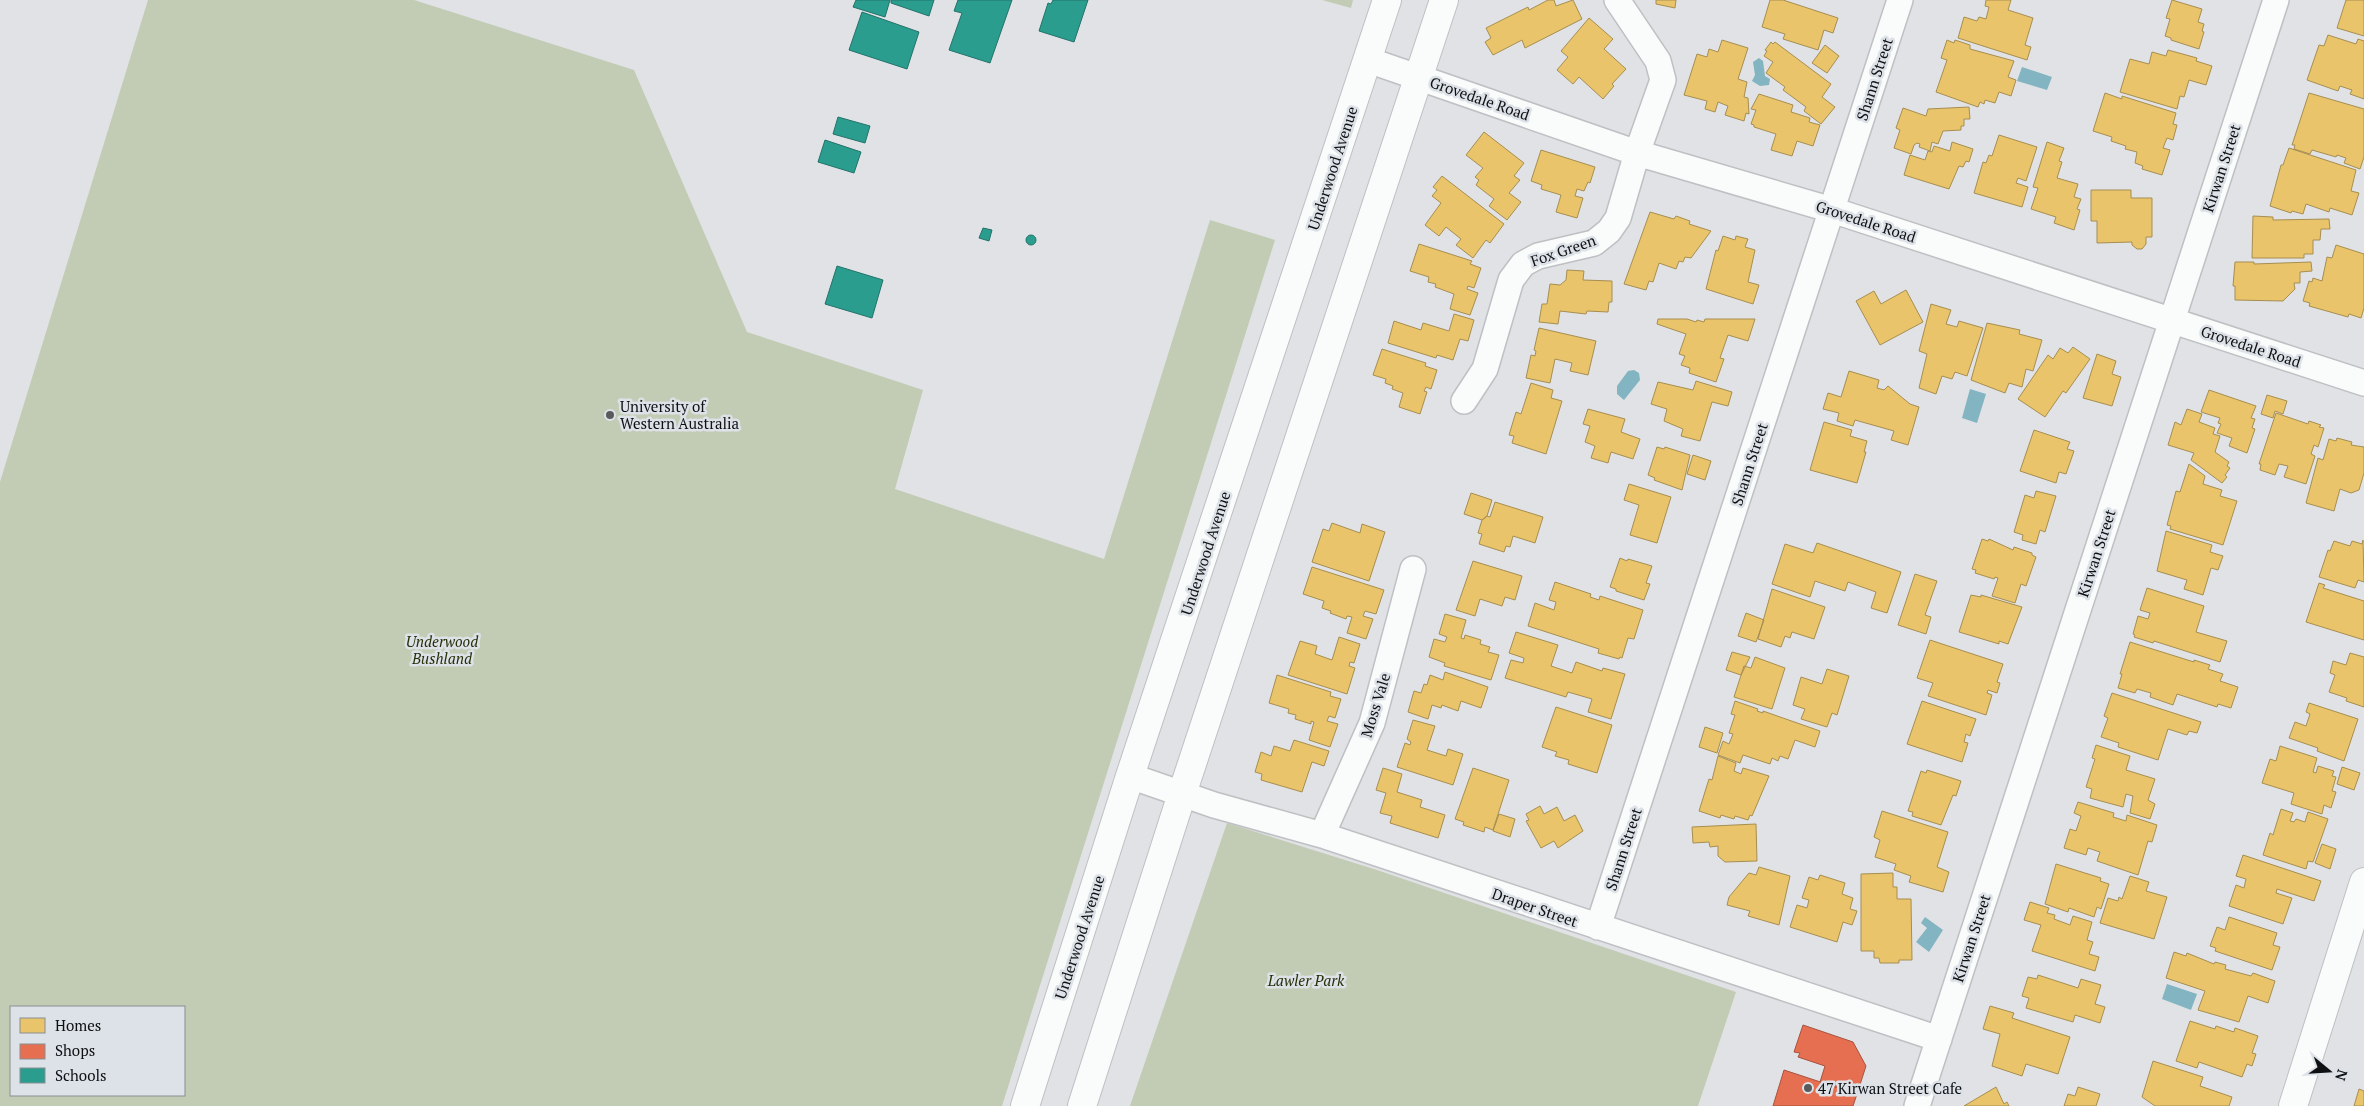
<svg xmlns="http://www.w3.org/2000/svg" width="2364" height="1106" font-family="'PT Serif',serif">
	<style>
		.green { fill: #c2ccb4; fill-rule: evenodd }
		.water { fill: #83b4c1 }
		.homes { fill: #e9c46a; stroke: #a78e50 }
		.shops { fill: #e76f51; stroke: #a6523e }
		.schools { fill: #2a9d8f; stroke: #22736a }
		.lines { fill: none; stroke-linecap: round; stroke-linejoin: round }
		.minor-casing { stroke: #bec0c3; stroke-width: 28 }
		.tertiary-casing { stroke: #bec0c3; stroke-width: 30 }
		.primary-casing { stroke: #bec0c3; stroke-width: 30 }
		.minor { stroke: #fafbfb; stroke-width: 25 }
		.tertiary { stroke: #fafbfb; stroke-width: 28 }
		.primary { stroke: #fafbfb; stroke-width: 28 }
		.poi-dot { fill: #585a5c; stroke: #dde2e8; stroke-width: 2 }
		.labels { text-anchor: middle; dominant-baseline: central; stroke-width: 5; stroke-linejoin: round; paint-order: stroke }
		.street-label { font-size: 15px; fill: #0e1012; stroke: #dde2e8 }
		.poi-label { font-size: 15px; fill: #0e1012; stroke: #dde2e8; text-anchor: start }
		.park-label { font-size: 15px; font-style: italic; fill: #263007; stroke: #dde2e8 }
	</style>
	<rect width="100%" height="100%" fill="#e0e2e5"/>
	<path class="green" d="M148,0H414L634,70L747,332L923,390L895,489L1104,559L1210,220L1275,240L1002,1106H0V482ZM11,1007H184V1095H11Z
		M1322,0H1353L1351,8Z
		M1227,823L1377,870L1736,992L1698,1106H1130Z"/>
	<path class="water" d="M1759,58L1763,61L1765,76L1770,79L1769,85L1760,86L1752,81L1755,75L1753,62Z
		M2022,67L2052,77L2047,90L2017,81Z
		M1634,370L1639,373L1640,380L1624,400L1617,394V386L1628,371Z
		M1970,389L1986,394L1977,423L1962,418Z
		M1925,917L1943,930L1929,952L1916,942L1927,928L1921,923Z
		M2167,984L2197,994L2191,1010L2162,999Z"/>
	<path class="homes" d="M1548,0H1554L1556,6L1573,0L1582,19L1525,48L1522,40L1493,55L1485,42L1491,38L1486,28L1528,7L1529,10Z
		M1656,0H1676L1675,8L1656,4Z
		M1770,0H1783L1838,18L1833,33L1824,30L1818,50L1783,39L1785,34L1762,27Z
		M1986,0H2011L2008,10L2033,18L2025,45L2031,47L2027,60L1958,38L1964,17L1977,21L1979,17L1986,19L1989,7L1985,6Z
		M2172,0L2202,9L2198,22L2204,24L2202,31L2204,32L2199,49L2171,40V38L2165,36L2170,19L2166,18Z
		M2346,0H2364V36L2337,28Z
		M1589,18L1613,39L1604,49L1626,69L1612,84L1614,86L1603,99L1579,77L1573,84L1557,70L1568,57L1561,51Z
		M2328,35L2356,44L2358,39L2364,41V99L2350,94L2352,90L2340,86L2338,91L2307,80L2319,45L2324,46Z
		M1722,40L1748,48L1738,79L1747,82L1744,97L1748,98L1749,114L1746,113L1744,121L1725,115L1728,106L1718,102L1715,112L1705,109L1707,101L1684,95L1697,54L1707,57L1709,49L1718,52Z
		M1947,40L1954,43L1955,40L1970,45V49L2014,61L2008,77L2016,80L2011,96L1999,92L1995,103L1985,100L1984,104L1980,102L1978,107L1936,92L1947,60L1941,58Z
		M1771,42L1773,44L1775,42L1831,84L1822,97L1835,107L1821,124L1804,111L1806,107L1783,90L1785,87L1766,73L1773,62L1764,56L1767,51L1765,50Z
		M1825,45L1839,56L1827,73L1812,63Z
		M2168,50L2197,58L2196,61L2212,66L2206,85L2189,80L2184,97L2180,96L2177,109L2120,92L2130,59L2149,64L2152,52L2166,56Z
		M2105,93L2122,99V96L2176,113L2173,124L2177,125L2173,140L2167,138L2163,148L2170,150L2162,175L2142,169L2143,166L2135,163L2137,152L2125,149L2126,146L2111,141L2112,137L2093,131Z
		M2309,93L2364,109V157L2360,169L2344,163L2346,158L2337,155L2336,157L2312,150L2310,154L2294,149L2295,145H2292Z
		M1759,94L1793,105L1791,112L1810,118L1809,122L1820,125L1813,146L1797,141L1792,156L1771,150L1776,134L1754,127V125L1751,124L1756,110L1751,109Z
		M1969,107L1970,119H1964V126H1961V130L1943,131L1938,144L1932,142L1930,151L1919,147L1920,144L1917,143L1914,145L1911,154L1894,148L1900,130L1896,128L1903,108L1926,116L1928,109Z
		M1484,132L1524,163L1514,176L1520,180L1509,193L1521,202L1507,220L1489,206L1494,199L1476,185L1479,180L1475,177L1483,168L1466,155Z
		M1999,135L2037,147L2026,181L2018,178L2016,183L2028,187L2022,207L1974,193L1983,162L1986,163L1989,155L1992,156Z
		M1952,142L1973,149L1969,162L1966,161L1963,167L1959,166L1949,189L1904,175L1910,155L1925,160L1928,151L1932,152L1934,146L1950,151Z
		M2047,142L2064,148L2059,161L2062,162L2057,178L2078,184L2074,197L2081,199L2077,209L2080,210L2074,230L2054,223L2056,217L2031,209L2038,188L2033,187Z
		M2289,148L2356,170L2351,191L2359,193L2352,215L2330,208L2329,212L2306,204L2303,214L2292,211L2291,213L2270,206L2281,165H2283Z
		M1541,150L1595,167L1590,183L1588,182L1584,191L1577,189L1575,196L1583,198L1577,218L1556,212L1561,195L1541,189L1542,185L1531,181Z
		M1442,176L1504,224L1490,243L1486,240L1473,258L1456,245L1461,239L1446,227L1439,236L1425,225L1441,203L1432,196L1437,190L1433,187Z
		M2091,190H2131V198H2152V237H2146V244L2142,249H2137L2132,245V242L2097,243V221H2091Z
		M1650,212L1674,219L1676,216L1690,221L1689,224L1711,231L1691,258L1685,257L1683,262L1679,261L1676,269L1659,263L1653,282L1649,281L1646,290L1624,284Z
		M2253,216L2273,217V220L2329,219L2330,229H2321L2320,240H2313V254H2304V258H2252Z
		M1723,236L1735,240L1736,236L1748,239L1745,247L1755,250L1748,282L1759,285L1753,304L1706,289L1716,250L1718,251Z
		M1419,244L1472,261L1470,264L1481,268L1474,288L1468,286L1467,289L1478,293L1470,315L1450,309L1454,294L1435,287L1436,284L1428,282L1429,277L1410,271Z
		M2336,245L2364,254V308L2361,318L2349,314L2348,317L2309,306L2310,303L2303,301L2309,281L2312,282L2313,278L2322,281L2327,257L2332,258Z
		M2235,262H2254V264L2311,262L2312,271L2300,272V283H2294L2295,289L2283,301L2235,300V286H2233Z
		M1567,270L1584,271L1583,280L1612,281V302H1609L1608,312L1587,311L1586,314L1560,311L1558,324L1539,322L1542,304H1547L1550,284L1560,285L1566,280Z
		M1906,290L1923,322L1880,345L1856,301L1874,291L1881,304Z
		M1931,304L1951,310L1946,324L1957,327L1959,321L1983,328L1967,376L1955,372L1952,379L1942,376L1936,394L1919,388L1927,354L1919,351Z
		M1454,314L1474,320L1468,341L1460,339L1453,360L1437,355L1436,358L1388,343L1394,321L1421,330L1423,323L1449,331Z
		M1658,319H1687L1696,322L1697,320L1704,322L1705,319H1755L1748,341L1728,335L1720,358L1724,359L1716,382L1689,373L1690,368L1681,365L1685,356L1679,354L1686,334L1657,324Z
		M1987,323L2020,330L2019,334L2042,340L2033,371L2026,369L2022,387L2009,383L2005,393L1971,380Z
		M1539,328L1596,341L1588,375L1570,371L1572,363L1555,359L1550,383L1526,378L1531,355L1535,356L1536,351L1534,350Z
		M2073,347L2090,359L2066,393L2063,391L2045,417L2018,399L2048,355L2053,359L2060,348L2068,353Z
		M1382,349L1426,363L1425,366L1437,370L1431,389L1426,387L1424,391L1427,392L1420,414L1399,407L1403,393L1392,389L1393,386L1385,383L1386,379L1373,375Z
		M2097,354L2116,361L2112,374L2121,377L2112,406L2083,398Z
		M1849,371L1879,380L1877,388L1884,390L1888,386L1910,404L1919,407L1908,445L1891,440L1894,431L1855,420L1853,426L1837,421L1839,413L1823,409L1828,393L1841,397Z
		M1696,381L1732,392L1728,406L1712,402L1700,441L1681,436L1683,429L1664,421L1667,409L1651,404L1658,382L1693,390Z
		M1531,383L1553,390L1551,398L1562,401L1546,454L1512,443L1514,436L1509,435L1516,412L1521,414Z
		M2209,390L2256,406L2251,418L2255,419L2252,428L2255,429L2247,453L2229,446L2232,438L2217,433L2221,424L2218,423L2220,418L2201,412Z
		M2267,395L2287,401L2283,414L2275,411L2273,418L2261,414Z
		M1588,409L1625,419L1621,432L1640,439L1633,459L1611,452L1608,463L1591,458L1595,446L1585,442L1590,426L1583,424Z
		M2187,409L2202,414L2199,422L2215,428L2213,434L2220,436L2215,452L2229,462L2227,466L2230,468L2225,475L2227,477L2222,483L2191,460L2194,453L2168,445L2175,422L2181,425Z
		M2276,413L2308,424L2309,421L2321,425L2319,427L2324,428L2318,447L2314,445L2311,454L2315,456L2306,484L2284,477L2288,466L2279,464L2275,475L2260,470L2261,464H2259Z
		M1824,422L1852,430L1850,436L1867,441L1864,452H1866L1857,483L1810,470Z
		M2034,430L2070,442L2067,449L2074,451L2066,474L2059,472L2056,483L2020,471Z
		M2337,438L2352,442L2351,445L2364,447V473L2359,490L2351,493L2340,489L2334,511L2306,503L2318,458L2323,460L2329,439L2336,441Z
		M1657,447L1664,449L1665,447L1690,455L1682,490L1654,480L1655,478L1648,475Z
		M1693,455L1711,461L1705,480L1687,474Z
		M2189,464L2205,476L2203,484L2222,490L2220,496L2237,501L2223,545L2170,529L2171,526L2167,525L2176,491L2180,492Z
		M1629,484L1671,497L1657,543L1630,535L1639,505L1624,500Z
		M2036,491L2056,496L2045,532L2040,530L2036,544L2022,540L2023,535L2014,532L2025,495L2034,498Z
		M1471,493L1492,500L1487,516L1482,520L1464,514Z
		M1495,502L1543,517L1535,543L1513,536L1510,547L1506,546L1504,552L1479,544L1482,534L1478,533L1482,520L1487,516L1490,517Z
		M1332,523L1360,533L1362,524L1385,532L1369,581L1312,562L1323,529L1329,531Z
		M2166,531L2212,545L2210,552L2223,556L2218,570L2211,568L2203,595L2184,589L2187,580L2157,571Z
		M1982,539L1988,541L1989,539L2013,550L2014,547L2032,553V555L2036,557L2026,586L2021,584L2015,603L1992,596L1998,578L1995,577L1994,579L1975,573L1976,570L1972,569Z
		M2363,540L2364,582L2358,580L2355,588L2319,577L2328,550L2330,551L2334,541L2350,546L2352,541L2362,544Z
		M1817,543L1901,572L1887,613L1871,608L1876,592L1848,582L1845,591L1815,581L1810,597L1772,584L1785,544L1813,553Z
		M1620,558L1627,561L1628,559L1652,566L1646,583L1650,584L1644,600L1616,591V589L1610,587Z
		M1473,561L1522,576L1515,600L1505,597L1502,606L1480,599L1475,616L1456,610Z
		M1312,567L1384,590L1376,614L1365,611L1363,616L1373,619L1366,639L1347,633L1352,617L1347,616L1346,619L1330,613L1331,611L1322,608L1324,601L1303,594Z
		M1915,574L1937,581L1925,615L1931,617L1926,634L1898,625Z
		M1555,582L1591,594L1590,597L1599,600L1600,596L1643,610L1634,639L1628,638L1622,658L1620,657L1619,659L1598,653L1599,649L1528,626L1535,603L1554,610L1556,602L1549,600Z
		M2319,583L2325,585L2323,588L2364,601V640L2306,622Z
		M2147,588L2204,606L2196,632L2227,641L2220,662L2154,641L2153,643L2134,637L2135,635L2133,634L2138,616L2148,619L2150,613L2140,610Z
		M1772,589L1825,607L1814,639L1792,632L1790,638L1785,636L1781,647L1758,639Z
		M1971,595L1981,597V595L2022,607L2008,644L1999,641V644L1959,632Z
		M1746,613L1764,620L1756,642L1738,636Z
		M1445,614L1466,620L1461,638L1464,639L1465,635L1481,640L1480,644L1490,647L1488,652L1499,655L1491,680L1444,666L1445,663L1429,657L1434,639L1445,642L1447,637L1439,634Z
		M1516,632L1558,645L1551,666L1572,673L1576,662L1602,671L1603,668L1625,674L1611,719L1588,712L1592,699L1568,692L1566,697L1505,678L1511,660L1523,663L1524,658L1509,653Z
		M1339,637L1360,644L1354,663L1350,662L1349,666L1355,668L1347,694L1288,675L1300,641L1317,646L1315,654L1332,660Z
		M1930,640L2003,664L1997,682L2000,683L1997,693L1988,690L1987,693L1992,695L1986,715L1928,696L1933,683L1917,678Z
		M2130,642L2194,662V660L2210,665L2208,669L2223,674L2220,681L2238,687L2231,708L2218,704L2217,707L2177,694L2173,705L2150,697L2151,693L2137,689L2135,693L2118,688L2122,674H2120Z
		M1732,652L1750,657L1741,675L1726,670Z
		M2350,653L2364,657V707L2346,701L2347,698L2329,692L2335,675L2330,673L2333,661L2346,665Z
		M1755,657L1785,668L1772,709L1734,697L1744,666L1751,668Z
		M1827,669L1849,676L1837,715L1832,713L1827,727L1801,719L1805,709L1793,705L1801,677L1822,684Z
		M1445,672L1488,687L1481,708L1461,701L1458,711L1442,705L1441,708L1432,705L1428,719L1408,712L1414,691L1421,693L1424,684L1427,685L1430,675L1443,680Z
		M1277,675L1331,692L1330,696L1341,699L1335,718L1329,716L1327,721L1338,724L1330,747L1309,740L1314,722L1311,721V724L1295,719L1296,715L1288,713L1289,709L1269,703Z
		M2112,693L2201,722L2197,733L2189,731L2187,735L2168,729L2158,760L2118,747L2119,743L2101,737L2108,718L2104,716Z
		M1735,701L1758,709L1757,711L1763,713V711L1820,731L1815,747L1795,740L1788,759L1780,756L1778,761L1772,758L1770,764L1743,755L1740,763L1718,755L1723,741L1729,744L1733,734L1729,733L1735,715L1731,714Z
		M1922,701L1976,719L1970,736L1966,734L1964,742L1968,743L1962,762L1907,744Z
		M2309,703L2358,719L2344,761L2317,751L2318,748L2289,738L2295,722L2306,726L2310,714L2306,712Z
		M1556,707L1612,725L1597,773L1568,764L1569,760L1555,756L1557,752L1542,747Z
		M1413,720L1435,726L1427,750L1446,756L1448,749L1463,754L1453,785L1397,767L1405,743L1410,745L1411,742L1407,739Z
		M1705,727L1723,733L1717,753L1699,747Z
		M1294,740L1329,751L1324,766L1312,762L1302,792L1261,780L1262,774L1255,772L1261,752L1271,756L1274,746L1290,751Z
		M2096,745L2130,756L2126,770L2155,779L2148,800L2155,804L2150,819L2130,813L2133,796L2126,794L2123,807L2090,798L2092,789L2086,787L2095,759L2092,758Z
		M2280,746L2317,758L2313,772L2316,773L2318,766L2334,771L2332,776L2336,777L2332,791L2336,792L2331,808L2324,805L2322,814L2291,804L2294,793L2262,783L2270,759L2276,761Z
		M1718,756L1736,763L1734,771L1741,774L1743,768L1769,776L1752,816L1750,815L1748,820L1735,816L1734,819L1721,815L1720,818L1699,811L1709,779L1712,780Z
		M2342,767L2360,773L2354,790L2337,784Z
		M1383,768L1402,774L1397,792L1422,800L1420,807L1445,815L1438,838L1390,823L1392,816L1380,813L1386,793L1376,790Z
		M1473,768L1509,780L1493,830L1485,827L1484,832L1463,825L1464,822L1455,819Z
		M1927,770L1961,781L1956,796L1953,795L1941,825L1912,816L1913,812L1908,811L1921,771L1926,773Z
		M2078,802L2114,813L2113,817L2126,821L2127,815L2157,825L2152,842L2148,841L2138,875L2097,861L2100,852L2088,848L2086,855L2064,848L2070,829L2076,831L2081,816L2074,813Z
		M1540,806L1544,814L1557,807L1564,821L1575,815L1583,831L1558,848L1554,841L1541,848L1526,821L1529,820L1526,814Z
		M2281,809L2293,813L2290,821L2294,822L2296,819L2305,822L2308,812L2328,819L2313,862L2308,861L2306,869L2263,855L2270,833L2273,835Z
		M1882,811L1948,832L1937,867L1949,872L1943,892L1909,882L1911,876L1894,870L1896,864L1875,857L1880,840L1874,837Z
		M1499,814L1515,819L1510,837L1493,831Z
		M1756,824L1757,861L1725,862L1718,856V846L1710,847L1709,842L1693,843L1692,827Z
		M2322,844L2336,849L2330,869L2315,863Z
		M2243,855L2321,881L2314,901L2277,889L2276,893L2292,898L2283,924L2229,906L2236,885L2244,888L2246,879L2236,876Z
		M2056,864L2101,878L2100,881L2109,884L2101,909L2097,907L2094,917L2069,908L2068,912L2045,904Z
		M1759,867L1790,876L1779,925L1748,916L1750,911L1727,905L1729,897L1749,873L1756,875Z
		M1893,873V887H1897V899H1911L1912,960H1899V963H1880L1879,958H1874V951H1861V874Z
		M1820,875L1845,883L1842,894L1853,898L1850,909L1857,911L1852,925L1843,922L1837,942L1790,927L1797,905L1807,908L1809,900L1802,898L1809,877L1818,880Z
		M2130,876L2149,882L2146,891L2167,897L2154,939L2100,923L2108,898L2118,901L2119,897L2122,899Z
		M2030,902L2049,908L2047,913L2055,915L2054,919L2070,925L2073,916L2092,922L2087,940L2093,942L2089,954L2099,957L2095,971L2032,951L2041,925L2024,920Z
		M2229,917L2277,933L2273,945L2280,947L2272,970L2215,951L2216,948L2210,946L2217,927L2225,930Z
		M2174,952L2186,956L2187,953L2214,964L2215,962L2226,965L2225,969L2251,976L2253,973L2275,981L2268,1003L2248,996L2239,1022L2198,1010L2205,991L2166,978Z
		M2038,975L2078,988L2081,979L2101,985L2095,1004L2105,1007L2100,1023L2075,1015L2073,1022L2026,1008L2029,998L2022,996L2028,977L2037,979Z
		M1990,1006L2014,1013L2012,1018L2070,1037L2058,1074L2026,1064L2022,1076L1992,1066L2000,1034L1983,1029Z
		M2190,1021L2215,1029L2216,1026L2234,1032L2235,1028L2258,1036L2252,1053L2256,1054L2252,1066L2247,1064L2242,1077L2199,1062L2197,1068L2176,1061Z
		M2153,1061L2203,1077L2200,1086L2232,1097L2229,1106H2155L2142,1097Z
		M1996,1087L2004,1104L2007,1102L2009,1106H1964Z
		M2078,1087L2100,1094L2096,1106H2064L2068,1094L2075,1096Z
		M2359,1089L2364,1091V1106H2354Z"/>
	<path class="shops" d="M1803,1025L1853,1042L1866,1066L1857,1094L1820,1082L1825,1066L1798,1057L1800,1053L1794,1052Z
		M1784,1070L1857,1094L1853,1106H1773Z"/>
	<path class="schools" d="M856,0H890L885,17L853,7Z
		M891,0H934L929,16L891,3Z
		M958,0H1012L990,63L949,50L962,13L954,11Z
		M1053,0H1088L1074,42L1039,31L1048,3L1051,4Z
		M862,12L919,32L907,69L849,50Z
		M838,117L870,126L865,143L833,134Z
		M825,140L861,152L854,173L818,162Z
		M983,228L992,230L989,241L979,238Z
		M1026 240a5 5 0 1 1 10 0a5 5 0 1 1-10 0Z
		M837,266L883,280L872,318L825,304Z"/>
	<g class="lines">
		<g class="minor-casing">
			<path id="minor" d="M1368,60L1637,153L1832,210L2364,383
				M1464,401L1485,369L1511,280L1523,264L1538,256L1594,243L1609,231L1618,218L1637,153L1663,80L1658,61L1617,0
				M1130,776L1214,805L1322,835L1939,1039
				M1322,835L1372,723L1413,569
				M1598,927L1900,0
				M1917,1106L2276,0"/>
		</g>
		<g class="tertiary-casing">
			<path id="tertiary" d="M2293,1106L2364,882"/>
		</g>
		<g class="primary-casing">
			<path id="primary" d="M1025,1106L1130,776L1387,0
				M1082,1106L1182,794L1444,0"/>
		</g>
		<use href="#minor" class="minor"/>
		<use href="#tertiary" class="tertiary"/>
		<use href="#primary" class="primary"/>
	</g>
	<g class="poi-dot">
		<circle cx="610" cy="415" r="5"/>
		<circle cx="1808" cy="1088" r="5"/>
	</g>
	<g class="labels">
		<g class="street-label">
			<text transform="translate(1874 79) rotate(-72)">Shann Street</text>
			<text transform="translate(1480 98) rotate(19)">Grovedale Road</text>
			<text transform="translate(1332 168) rotate(-72)">Underwood Avenue</text>
			<text transform="translate(2221 168) rotate(-72)">Kirwan Street</text>
			<text transform="translate(1866 221) rotate(18)">Grovedale Road</text>
			<text transform="translate(1563 250) rotate(-19)">Fox Green</text>
			<text transform="translate(2251 346) rotate(18)">Grovedale Road</text>
			<text transform="translate(1749 464) rotate(-72)">Shann Street</text>
			<text transform="translate(1205 553) rotate(-72)">Underwood Avenue</text>
			<text transform="translate(2096 553) rotate(-72)">Kirwan Street</text>
			<text transform="translate(1375 705) rotate(-73)">Moss Vale</text>
			<text transform="translate(1623 849) rotate(-72)">Shann Street</text>
			<text transform="translate(1535 907) rotate(19)">Draper Street</text>
			<text transform="translate(1079 937) rotate(-72)">Underwood Avenue</text>
			<text transform="translate(1971 938) rotate(-72)">Kirwan Street</text>
		</g>
		<g class="poi-label">
			<text x="620" y="406">University of<tspan x="620" dy="17">Western Australia</tspan></text>
			<text x="1818" y="1088">47 Kirwan Street Cafe</text>
		</g>
		<g class="park-label">
			<text x="442" y="641">Underwood<tspan x="442" dy="17">Bushland</tspan></text>
			<text x="1306" y="980">Lawler Park</text>
		</g>
	</g>
	<rect x="10" y="1006" width="175" height="90" fill="#dde2e8" stroke="#8a8e92"/>
	<rect x="20" y="1018" width="25" height="15" fill="#e9c46a" stroke="#8a8e92"/>
	<text x="55" y="1031" font-size="15" fill="#0e1012">Homes</text>
	<rect x="20" y="1044" width="25" height="15" fill="#e76f51" stroke="#8a8e92"/>
	<text x="55" y="1056" font-size="15" fill="#0e1012">Shops</text>
	<rect x="20" y="1068" width="25" height="15" fill="#2a9d8f" stroke="#8a8e92"/>
	<text x="55" y="1081" font-size="15" fill="#0e1012">Schools</text>
	<g transform="translate(2329 1071) rotate(108)" stroke="#dde2e8" stroke-width="4" paint-order="stroke">
	<path d="M0-4L9 19L0 12L-9 19Z" fill="#0e1012"/>
	<text y="-8" font-size="14" font-weight="bold" text-anchor="middle" fill="#0e1012">N</text>
	</g>
</svg>
